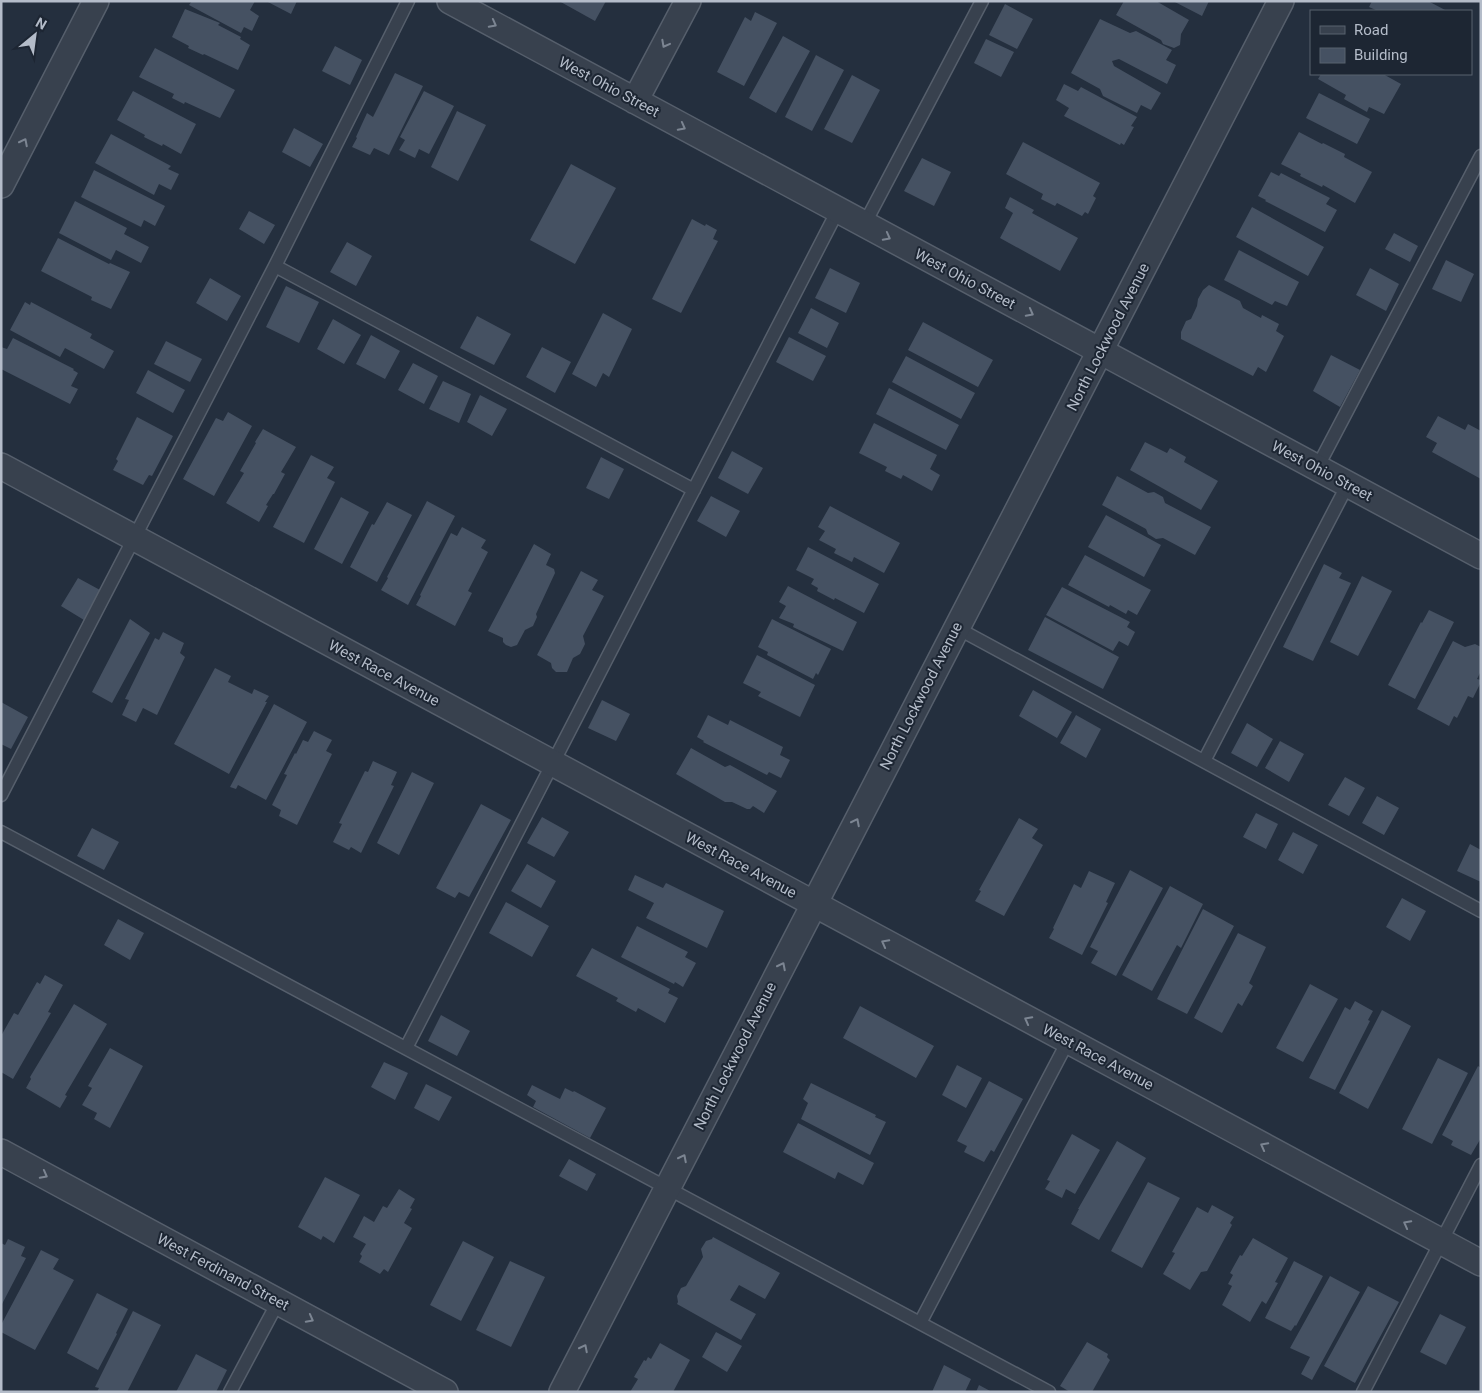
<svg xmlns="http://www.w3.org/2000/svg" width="1482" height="1393" font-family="Roboto,sans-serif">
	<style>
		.building { fill: #455162 }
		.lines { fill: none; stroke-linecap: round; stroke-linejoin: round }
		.service-casing { stroke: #565f6c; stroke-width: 15 }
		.minor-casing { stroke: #565f6c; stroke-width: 28 }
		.service { stroke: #38414e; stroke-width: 12 }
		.minor { stroke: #38414e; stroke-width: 25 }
		.oneway { stroke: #7c8592 }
		.labels { text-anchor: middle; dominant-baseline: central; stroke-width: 4; stroke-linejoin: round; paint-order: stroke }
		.street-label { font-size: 15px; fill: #b4bcc9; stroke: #1d2633 }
	</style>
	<rect width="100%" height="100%" fill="#242f3e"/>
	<path class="building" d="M192,1H255L250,10L259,16L252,31L244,27L241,33L189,5Z
		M266,1H297L291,14Z
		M559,1H606L595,21Z
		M1124,1H1156L1189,20L1181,34L1180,45L1174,48L1163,44L1161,40L1116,15Z
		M1173,1H1209L1202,16Z
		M1372,1H1428L1447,11H1378L1369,7Z
		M1005,4L1033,19L1017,49L989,35Z
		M185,9L220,23L218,25L241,37L240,39L250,45L238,70L204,54L203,55L188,48L189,46L172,37Z
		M755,12L777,23L744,86L717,72L745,17L751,21Z
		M1100,19L1130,33L1136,31L1172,50L1166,60L1176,65L1167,84L1119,59L1112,61L1114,66L1161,93L1151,110L1141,105L1137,113L1103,96L1100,89L1071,73Z
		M783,36L810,51L776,113L749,98Z
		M986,39L1014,52L1001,77L974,63Z
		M335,46L362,60L350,85L322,71Z
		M155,48L235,90L220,118L185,102L184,104L172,98L174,94L139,77Z
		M816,55L844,70L812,131L785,117Z
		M395,73L423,86L389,155L374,148L370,155L352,147L357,138L356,137L367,113L373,117Z
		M1321,74H1383L1401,84L1384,114L1369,107L1367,112L1344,99L1346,95L1318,79Z
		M852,75L880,90L852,143L824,129Z
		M1064,84L1078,91L1081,87L1137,117L1131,126L1134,127L1124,145L1121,143L1120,145L1064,116L1069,108L1056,100Z
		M133,91L196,124L181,154L163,144L162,146L144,137L145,135L117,120Z
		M424,91L454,106L429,154L419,149L415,158L399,150L405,140L400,137Z
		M1319,93L1370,119L1357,144L1306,118Z
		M457,111L486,125L458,181L431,167Z
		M294,128L323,144L310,167L282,152Z
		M1299,132L1322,144L1323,143L1345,154L1344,157L1372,172L1355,203L1323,185L1322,187L1300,176L1301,174L1281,164Z
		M111,134L171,166L168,169L179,174L171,190L159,184L154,195L95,163Z
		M1023,142L1100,183L1093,196L1096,198L1088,214L1085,212L1082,216L1057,203L1055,206L1041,199L1043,194L1006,174Z
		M922,158L951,172L934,206L904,191Z
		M571,164L616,188L575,264L530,240Z
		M94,170L165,206L155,226L144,220L141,227L81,197Z
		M1271,172L1279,176L1281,173L1330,198L1326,204L1337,210L1325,232L1265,201L1266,200L1258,196Z
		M1010,197L1034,210L1032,213L1078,238L1060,271L1000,238L1013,213L1005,208Z
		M75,201L127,228L124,234L149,247L141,263L116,250L111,260L59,233Z
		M1252,207L1324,247L1308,276L1236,237Z
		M249,211L275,225L264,244L239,229Z
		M692,219L705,226L706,224L717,230L713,239L718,241L681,313L652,299Z
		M1394,233L1418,246L1410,262L1385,249Z
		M58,238L109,264L110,263L130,272L111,309L91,300L92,297L41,271Z
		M347,242L372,256L356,286L330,272Z
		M1239,250L1299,282L1287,306L1275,301L1272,305L1224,280Z
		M1446,260L1474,274L1461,302L1432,289Z
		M830,268L860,283L846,313L815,298Z
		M1370,268L1399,284L1386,311L1356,295Z
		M210,278L241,296L227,321L196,303Z
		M1209,285L1240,301L1243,308L1261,318L1262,315L1279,324L1276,331L1284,336L1266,372L1258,367L1253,376L1181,339V332L1186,321L1191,319L1197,306L1198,299L1203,290Z
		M286,286L319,302L299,343L266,327Z
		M25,302L30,305L31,302L92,334L90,338L114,351L104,369L65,348L60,357L10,330Z
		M811,308L839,323L827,348L798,333Z
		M603,313L632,329L609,377L603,373L596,387L572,374Z
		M477,316L511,334L494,365L460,348Z
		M333,319L361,335L344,364L317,349Z
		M923,322L993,360L978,387L908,350Z
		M371,335L400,351L385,379L356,364Z
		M789,337L826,356L813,381L776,362Z
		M13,338L74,369L73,370L78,373L71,386L78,389L70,404L1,369V347L7,349Z
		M166,341L202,359L190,382L154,364Z
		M542,347L571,362L555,393L526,377Z
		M1331,355L1360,370L1340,407L1313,391Z
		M906,356L975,393L961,419L892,382Z
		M413,363L438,376L424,404L398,390Z
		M148,370L185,390L173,413L136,393Z
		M443,381L471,394L459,423L429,409Z
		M889,388L959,425L946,450L876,414Z
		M480,395L507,409L492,436L467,422Z
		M228,412L252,426L214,496L183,479L216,418L223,421Z
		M1438,416L1465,430L1468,424L1481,431V479L1432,452L1437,443L1426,437Z
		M137,417L173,436L152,476L149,475L143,485L113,470L118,461L116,459Z
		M874,423L937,455L930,469L940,475L932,491L903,475L901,479L885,471L887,467L859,453Z
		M263,429L296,447L281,472L285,474L274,494H273L266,505L268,506L259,522L226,503L244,473L240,471L256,443L255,442Z
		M1145,442L1167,453L1170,448L1186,457L1184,462L1218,481L1201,510L1130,470Z
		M732,451L763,468L748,494L718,478Z
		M311,455L334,467L327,478L335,482L304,543L273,527Z
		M601,457L624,469L609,499L586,488Z
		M1117,476L1148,493L1154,492L1163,497L1165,503L1211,527L1195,555L1163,538L1156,539L1148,534L1146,529L1102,505Z
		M711,496L740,511L726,537L697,521Z
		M341,497L369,512L342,564L314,549Z
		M427,501L455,516L408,605L381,590L388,578L387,577Z
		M387,502L412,515L377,582L350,567L372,524L374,525Z
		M830,506L900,543L884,573L854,557L852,562L834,553L836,549L819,540L825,531L818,527Z
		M1106,515L1161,545L1144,577L1088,547Z
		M462,527L486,540L481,548L488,552L468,591L472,593L455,626L416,605L421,596L420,595L451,533L457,536Z
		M534,544L551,554L546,565L554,569L555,573L536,614L537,617L533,626L525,630L517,645L511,647L506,645L503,642V638L488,631Z
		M808,547L879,584L864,613L835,598L834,600L817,591L818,588L811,584L814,579L796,570Z
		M1085,555L1151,590L1137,615L1128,610L1126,614L1110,605L1109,607L1068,585Z
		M1324,564L1342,573L1339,578L1351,583L1313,661L1283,647Z
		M581,571L598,580L592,590L604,596L583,636L585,644L580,654L573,658L567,672H556L552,668L551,663L537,655Z
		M1362,576L1392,591L1358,656L1330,642Z
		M78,578L100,590L84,620L61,606Z
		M788,586L857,622L843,651L793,627L794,624L779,618L786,606L779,602Z
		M1062,587L1130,622L1127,627L1135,632L1128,646L1119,641L1113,651L1046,615Z
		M1429,610L1454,622L1415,699L1388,685L1421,622L1422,623Z
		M1045,617L1119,657L1103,689L1028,650Z
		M130,619L150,633L112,703L92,692Z
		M772,619L831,649L818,675L816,673L813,679L767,655L768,652L758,647Z
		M163,632L184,643L180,653L185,657L157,715L143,708L136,722L122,715L129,700L125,699L155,638L159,640Z
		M1453,641L1465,647L1475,644L1481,647V671L1477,679L1481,680V682L1473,698L1468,696L1457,718L1454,716L1449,726L1417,709Z
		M757,655L815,685L800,717L758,696L761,692L743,683Z
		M215,668L231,676L228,682L252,694L254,689L269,696L265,702H267L229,774L174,744Z
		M1033,690L1072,712L1057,738L1019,716Z
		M602,700L630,714L616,741L588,728Z
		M1,702L28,717L11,749L1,744Z
		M274,704L307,722L266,800L238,785L236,789L230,787Z
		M708,715L728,725L730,720L783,747L780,755L790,760L781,778L769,772L767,775L703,742L704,741L697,737Z
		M1076,715L1101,729L1086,758L1060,743Z
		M1247,723L1273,739L1257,767L1231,753Z
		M314,731L332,740L326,751L332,754L297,825L279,816L281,810L272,805L287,775L284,774L295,753L296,754L303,740L308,742Z
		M1280,741L1304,754L1289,782L1265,768Z
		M691,748L725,767L730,765L777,791L764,813L753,806L750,809H747L732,802H725L676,774Z
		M373,761L397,772L391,785L394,786L361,853L351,847L349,850L333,842L342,824L339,823L365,771L368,772Z
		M412,772L434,783L399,855L377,843Z
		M1345,777L1365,788L1349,816L1328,805Z
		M1377,796L1399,808L1384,835L1362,823Z
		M481,804L511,820L469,897L459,892L455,898L436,888Z
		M1256,813L1278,824L1266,849L1243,837Z
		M542,817L569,832L554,857L527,843Z
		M1019,818L1038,829L1032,838L1043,845L1004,916L975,901L981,891L979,890Z
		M92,828L119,842L104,870L77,856Z
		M1293,832L1318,845L1303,874L1278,860Z
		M1470,844L1481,850V882L1457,871Z
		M527,864L556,881L541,908L511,891Z
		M1130,870L1163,888L1116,976L1091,963L1098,951L1090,947Z
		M1089,871L1115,883L1106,902L1108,903L1082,955L1049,938L1054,929L1053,928L1074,884L1081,888Z
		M635,875L663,888L666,883L724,911L707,948L646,918L654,903L628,890Z
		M1170,886L1203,904L1181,948L1177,945L1152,991L1122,975Z
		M1402,898L1426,911L1410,941L1386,927Z
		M506,902L549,926L532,957L489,933Z
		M1203,909L1234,926L1187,1014L1157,999Z
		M118,919L144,933L130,960L104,945Z
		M637,926L688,952L685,957L696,963L683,987L675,982L674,984L621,957Z
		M1238,933L1266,947L1249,983L1253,986L1242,1006L1238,1003L1222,1033L1194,1018Z
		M592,948L670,989L668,993L678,998L665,1023L638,1008L636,1012L616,1001L618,998L576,976Z
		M45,975L63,985L48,1012L51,1013L13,1079L1,1072V1036L14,1013L18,1015L37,982L40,984Z
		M1310,984L1338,999L1303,1062L1276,1048Z
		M1355,1001L1373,1011L1368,1020L1370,1021L1335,1090L1309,1078L1345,1007L1350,1010Z
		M74,1004L107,1024L65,1095L67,1096L60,1108L26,1088L31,1079L30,1077Z
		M860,1006L934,1046L916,1078L843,1038Z
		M1382,1010L1411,1026L1368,1109L1339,1093Z
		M441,1015L470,1031L457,1056L428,1041Z
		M110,1048L143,1066L110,1128L94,1119L97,1113L82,1105L92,1088L88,1086Z
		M1438,1058L1468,1073L1432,1144L1402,1129Z
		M384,1062L408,1073L395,1100L371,1087Z
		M957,1065L982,1078L966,1108L942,1095Z
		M1478,1066L1481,1068V1138L1471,1155L1451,1145L1453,1141L1442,1135Z
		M989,1081L1023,1099L994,1152L991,1150L984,1162L964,1152L967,1146L957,1141Z
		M811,1083L876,1115L875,1117L886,1122L870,1155L801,1119L808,1103L803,1099Z
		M426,1084L452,1097L439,1121L414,1108Z
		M532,1085L560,1099L565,1088L573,1092L574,1091L606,1108L590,1138L533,1107L536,1101L527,1095Z
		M798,1123L874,1163L863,1185L838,1172L835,1179L783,1152Z
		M1072,1134L1100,1150L1075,1194L1066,1189L1062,1198L1045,1189L1050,1181L1047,1180Z
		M1117,1141L1146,1158L1099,1240L1071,1224L1079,1209H1078Z
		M569,1159L596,1174L587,1191L559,1176Z
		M325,1177L360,1195L334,1243L323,1236L321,1240L298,1227Z
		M1148,1182L1180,1198L1142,1268L1111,1251Z
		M399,1189L415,1199L410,1208L412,1209L404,1223L412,1228L388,1272L384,1269L380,1274L359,1262L362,1256L360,1254L366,1244L353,1237L364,1216L374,1222L383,1206L387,1208Z
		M1212,1205L1234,1217L1230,1223L1232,1225L1207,1271L1201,1272L1190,1290L1163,1274L1175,1253L1172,1252L1197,1207L1208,1213Z
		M713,1237L780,1273L765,1299L739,1285L730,1300L756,1314L741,1340L677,1304L678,1302L677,1296L681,1288L686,1286L703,1257L701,1249L706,1241L712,1239Z
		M1253,1238L1288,1258L1275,1282L1278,1283L1266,1304L1262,1301L1250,1322L1222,1305L1232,1286L1228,1284L1233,1275L1230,1273L1240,1255L1242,1256Z
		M8,1239L25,1247L21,1256L26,1258L1,1306V1243L5,1245Z
		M463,1241L494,1257L461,1321L430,1305Z
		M41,1250L59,1259L53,1269L74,1280L35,1350L1,1332V1325Z
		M510,1261L545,1277L511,1347L476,1330Z
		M1294,1261L1323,1276L1296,1326L1295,1325L1291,1331L1265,1318Z
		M1330,1276L1360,1292L1312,1380L1301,1374L1310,1357L1290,1348Z
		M1368,1286L1399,1302L1355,1383L1324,1366Z
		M97,1293L128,1309L116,1333L117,1334L98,1370L67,1353Z
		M133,1311L161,1325L127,1392H97L99,1388L95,1387Z
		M1440,1314L1466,1327L1446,1365L1420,1352Z
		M716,1332L742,1346L727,1372L702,1357Z
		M1087,1342L1108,1354L1107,1357L1110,1360L1092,1392H1070L1060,1386Z
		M660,1343L690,1360L673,1392H630L638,1379L634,1377L644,1360L646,1361L648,1357L651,1359Z
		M196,1354L227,1370L216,1392H176Z
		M944,1365L971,1379L965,1392H932Z
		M979,1385L992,1392H976Z"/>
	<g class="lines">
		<g class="service-casing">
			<path id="service" d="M864,225L982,1
				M275,266L694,490
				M1317,468L1481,156
				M957,628L1481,911
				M1204,761L1348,484
				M1,795L275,266L408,1
				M1,832L1049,1392
				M406,1048L838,210
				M920,1323L1068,1041
				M230,1392L278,1302
				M1363,1392L1481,1165"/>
		</g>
		<g class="minor-casing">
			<path id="minor" d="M450,1L1481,556
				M635,101L688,1
				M1,185L96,1
				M1,466L1481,1263
				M1,1152L445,1392
				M562,1392L1281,1"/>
		</g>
		<use href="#service" class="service"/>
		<use href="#minor" class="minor"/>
	</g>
	<defs><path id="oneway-chevron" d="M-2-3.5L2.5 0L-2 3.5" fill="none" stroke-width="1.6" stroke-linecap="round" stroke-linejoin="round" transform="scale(1.25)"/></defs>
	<g class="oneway">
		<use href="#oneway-chevron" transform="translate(493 24) rotate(28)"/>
		<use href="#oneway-chevron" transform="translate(665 44) rotate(118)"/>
		<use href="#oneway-chevron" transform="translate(682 127) rotate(28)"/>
		<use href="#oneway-chevron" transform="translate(24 142) rotate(-63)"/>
		<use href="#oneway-chevron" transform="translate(887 237) rotate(28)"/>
		<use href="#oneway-chevron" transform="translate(1030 313) rotate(28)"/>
		<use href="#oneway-chevron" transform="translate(856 822) rotate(-63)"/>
		<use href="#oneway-chevron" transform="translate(885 943) rotate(-152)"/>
		<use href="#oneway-chevron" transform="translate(782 966) rotate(-63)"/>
		<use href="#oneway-chevron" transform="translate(1028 1020) rotate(-152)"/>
		<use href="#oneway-chevron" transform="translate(1264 1146) rotate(-152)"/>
		<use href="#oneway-chevron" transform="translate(683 1158) rotate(-63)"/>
		<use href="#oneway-chevron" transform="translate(44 1175) rotate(28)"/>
		<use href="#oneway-chevron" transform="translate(1407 1224) rotate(-152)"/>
		<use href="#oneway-chevron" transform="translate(310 1319) rotate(28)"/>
		<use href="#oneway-chevron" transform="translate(584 1348) rotate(-63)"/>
	</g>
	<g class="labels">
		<g class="street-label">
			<text transform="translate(609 87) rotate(28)">West Ohio Street</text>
			<text transform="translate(965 279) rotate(28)">West Ohio Street</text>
			<text transform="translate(1108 337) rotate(-63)">North Lockwood Avenue</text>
			<text transform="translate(1322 471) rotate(28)">West Ohio Street</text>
			<text transform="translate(384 673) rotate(28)">West Race Avenue</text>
			<text transform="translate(921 696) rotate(-63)">North Lockwood Avenue</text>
			<text transform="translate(741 865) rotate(28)">West Race Avenue</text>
			<text transform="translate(735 1056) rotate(-63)">North Lockwood Avenue</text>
			<text transform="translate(1098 1057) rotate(28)">West Race Avenue</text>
			<text transform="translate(223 1272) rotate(28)">West Ferdinand Street</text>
		</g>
	</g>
	<rect width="1482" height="1393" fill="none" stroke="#b4bcc9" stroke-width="5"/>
	<rect x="1310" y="10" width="162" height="65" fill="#1d2633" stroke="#59626f"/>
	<rect x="1320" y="26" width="25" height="8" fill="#38414e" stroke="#59626f"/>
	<text x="1354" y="35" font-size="15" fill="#b4bcc9">Road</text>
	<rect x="1320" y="48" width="25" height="15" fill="#455162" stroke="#59626f"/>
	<text x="1354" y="60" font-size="15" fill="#b4bcc9">Building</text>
	<g transform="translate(35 35) rotate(29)" stroke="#1d2633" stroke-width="4" paint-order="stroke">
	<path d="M0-4L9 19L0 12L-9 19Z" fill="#b4bcc9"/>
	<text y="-8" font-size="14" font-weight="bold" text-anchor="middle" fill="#b4bcc9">N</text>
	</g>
</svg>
